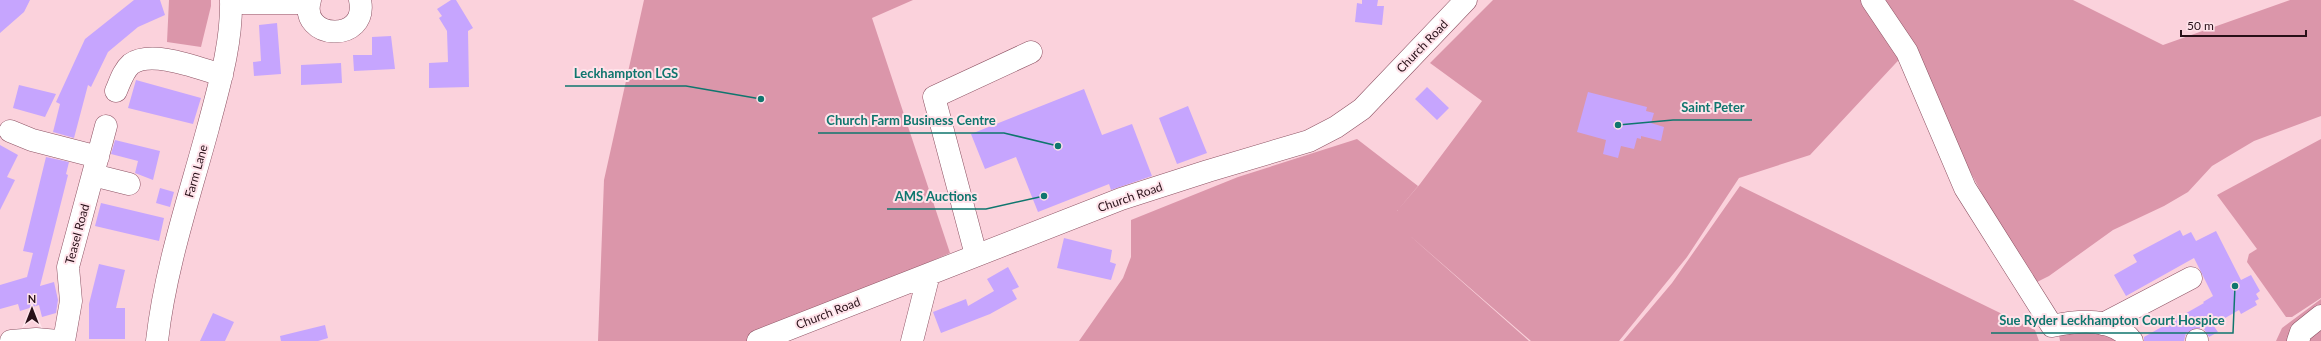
<svg xmlns="http://www.w3.org/2000/svg" width="2321" height="341" font-family="Lato,sans-serif">
	<style>
		.green { fill: #db96aa }
		.building { fill: #c6a5fe }
		.lines { fill: none; stroke-linecap: round; stroke-linejoin: round }
		.minor-casing { stroke: #8d5364; stroke-width: 23 }
		.minor { stroke: #fff; stroke-width: 22 }
		.labels { text-anchor: middle; dominant-baseline: central; stroke-width: 4; stroke-linejoin: round; paint-order: stroke }
		.street-label { font-size: 12px; fill: #281018; stroke: #ffe3ea }
		.leader { fill: none; stroke: #0f766e; stroke-width: 1.5 }
		.callout-dot { fill: #0f766e; stroke: #ffe3ea; stroke-width: 1.5 }
		.callout-label { font-size: 13px; text-anchor: middle; font-weight: bold; fill: #0f766e; stroke: #ffe3ea; stroke-width: 4; stroke-linejoin: round; paint-order: stroke }
	</style>
	<rect width="100%" height="100%" fill="#fbd2dc"/>
	<path class="green" d="M169,0H211V6L201,47L167,42Z
		M644,0H913L872,18L950,253L747,341H598L604,180Z
		M1493,0H2073L2163,45L2290,0H2321V116L2254,141L2212,166L2188,192L2164,206L2113,230L2049,276L2031,285L1950,134L1908,50L1810,155L1739,178L1687,257L1619,341H1531L1408,234L1529,341H1079L1123,278L1131,257V220L1238,177L1357,139L1418,186L1397,211L1420,184L1482,101L1430,63Z
		M2321,139V298L2292,317H2286L2247,262L2249,254L2257,249L2217,195Z
		M1740,186L2035,330L2039,341H1623L1672,283Z
		M2321,299V341H2276L2282,328Z
		M2074,325L2130,341H2060L2058,329Z"/>
	<path class="building" d="M0,0H30L24,12L0,33Z
		M134,0H160L165,15L138,27L108,52L91,87L88,85L74,138L53,132L60,104L56,102L85,39Z
		M451,0H456L473,28L468,31L469,87L429,88V63L448,62L447,31L439,18L442,16L437,9Z
		M1362,0H1378L1377,6H1384L1382,25L1355,22L1357,3L1362,4Z
		M277,23L281,74L254,76L253,62L261,61L259,25Z
		M391,36L395,69L354,71L353,55H372V37Z
		M341,63L342,83L301,85V65Z
		M136,80L201,98L193,124L128,108Z
		M19,85L56,94L45,117L13,108Z
		M1427,87L1449,108L1437,120L1415,99Z
		M1084,89L1102,135L1132,124L1152,176L1111,190L1109,184L1038,212L1016,157L985,169L971,134Z
		M1588,92L1647,107L1646,111L1654,113L1651,123L1664,127L1661,141L1641,136V139L1637,138L1634,149L1621,146L1618,158L1603,154L1606,140L1577,132Z
		M1188,106L1207,153L1177,164L1159,118Z
		M115,140L160,151L153,180L135,173L138,161L111,154Z
		M0,145L18,155L7,177L15,180L0,210Z
		M46,157L69,162L66,174L68,175L40,286L54,282L58,300L56,313L42,317L39,305L20,311L18,304L0,309V285L27,277L33,253L23,251Z
		M160,188L174,192L170,207L156,203Z
		M101,203L164,218L159,241L95,226Z
		M2180,230L2183,236L2191,232L2196,241L2216,231L2241,280L2251,275L2260,291L2256,294L2259,299L2255,301L2257,305L2241,314L2239,310L2213,325L2218,332L2209,337L2204,329L2197,328L2186,333L2184,341H2144V337L2204,303L2203,302L2213,296L2194,258L2126,296L2114,275L2137,262L2133,255Z
		M1064,238L1112,250L1110,262L1116,264L1111,280L1057,268Z
		M99,264L125,270L116,308H125V339H89V304Z
		M1008,267L1019,287L1012,290L1017,299L990,314L941,333L933,312L966,299L968,306L994,291L987,279Z
		M213,313L234,322L225,341H200Z
		M325,325L328,338L318,341H281L280,336Z"/>
	<g class="lines">
		<g class="minor-casing">
			<path id="minor" d="M310,0C298,40 369,44 360,0
				M1872,0L1907,52L1965,188L2052,326C2080,320 2113,317 2132,341
				M231,3H309
				M116,91C120,82 123,71 131,64C152,49 200,69 222,75
				M10,131L32,140L98,157
				M93,175L129,184
				M976,255L934,97L1031,52
				M2103,324L2191,278
				M11,341L36,339L58,341
				M64,341L71,301L68,267L106,126
				M157,341C165,269 189,198 208,128C219,86 232,44 231,0
				M758,341L1121,199L1208,171L1309,141L1336,127L1362,109L1466,0
				M912,341L929,274
				M2197,341V340
				M2298,341L2301,332L2321,316"/>
		</g>
		<use href="#minor" class="minor"/>
	</g>
	<g class="labels">
		<g class="street-label">
			<text transform="translate(1422 46) rotate(-46)">Church Road</text>
			<text transform="translate(196 171) rotate(-74)">Farm Lane</text>
			<text transform="translate(1130 197) rotate(-19)">Church Road</text>
			<text transform="translate(77 234) rotate(-75)">Teasel Road</text>
			<text transform="translate(828 313) rotate(-21)">Church Road</text>
		</g>
	</g>
	<path class="leader" d="M761 99L686 86H565M1618 125L1673 120H1752M1058 146L1004 133H818M1044 196L986 209H887M2235 286L2233 333H1991"/>
	<g class="callout-dot">
		<circle cx="761" cy="99" r="4"/>
		<circle cx="1618" cy="125" r="4"/>
		<circle cx="1058" cy="146" r="4"/>
		<circle cx="1044" cy="196" r="4"/>
		<circle cx="2235" cy="286" r="4"/>
	</g>
	<g class="callout-label">
		<text x="626" y="78">Leckhampton LGS</text>
		<text x="1713" y="112">Saint Peter</text>
		<text x="911" y="125">Church Farm Business Centre</text>
		<text x="936" y="201">AMS Auctions</text>
		<text x="2112" y="325">Sue Ryder Leckhampton Court Hospice</text>
	</g>
	<g transform="translate(32 309)" stroke="#ffe3ea" stroke-width="3" paint-order="stroke">
	<path d="M0-3L7 15L0 10L-7 15Z" fill="#281018"/>
	<text y="-6" font-size="11" font-weight="bold" text-anchor="middle" fill="#281018">N</text>
	</g>
	<path d="M2181 30v6h125v-6" fill="none" stroke="#281018" stroke-width="2"/>
	<text x="2187" y="30" font-size="12" fill="#281018" stroke="#ffe3ea" stroke-width="3" paint-order="stroke">50 m</text>
</svg>
